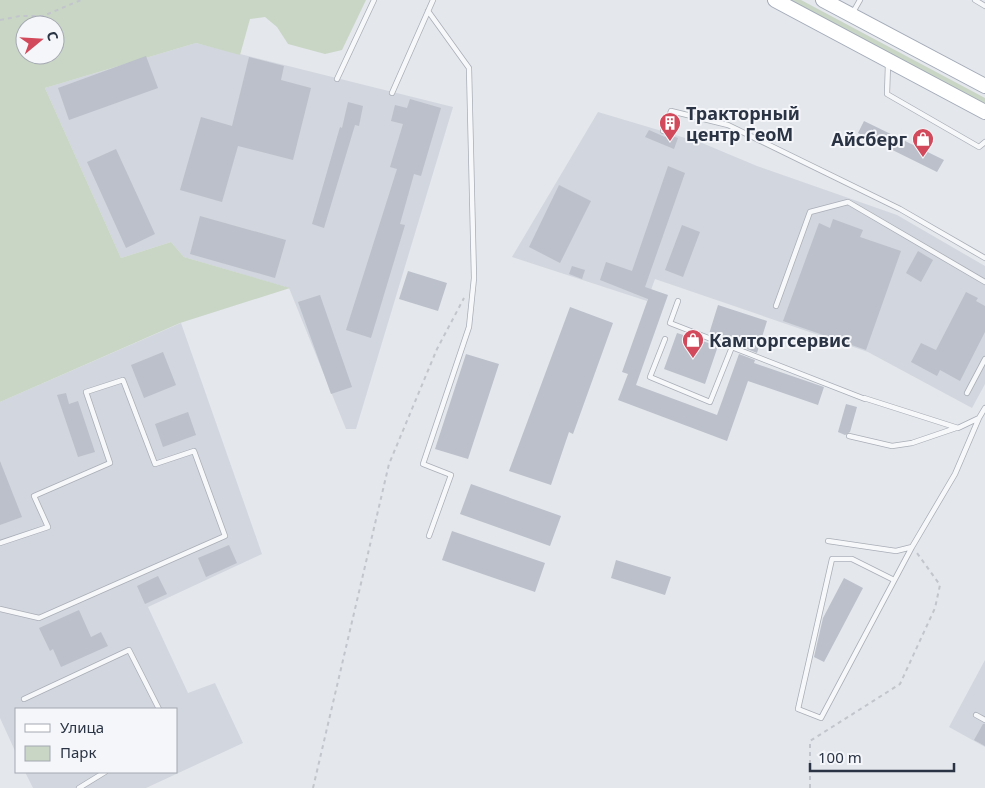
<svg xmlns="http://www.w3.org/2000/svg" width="985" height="788" font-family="'Noto Sans',sans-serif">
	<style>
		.built { fill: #d2d6de }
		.green { fill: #c9d6c5; fill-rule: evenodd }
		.building { fill: #bbc0ca }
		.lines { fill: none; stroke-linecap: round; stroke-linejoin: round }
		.lane-casing { stroke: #a9aeb7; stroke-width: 6 }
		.primary-casing { stroke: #a3abb8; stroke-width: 16 }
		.path { stroke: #c2c5cb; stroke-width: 2; stroke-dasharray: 4 4; stroke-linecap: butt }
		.lane { stroke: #f7f8fa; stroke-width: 4.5 }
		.primary { stroke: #fff; stroke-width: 14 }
		.labels { text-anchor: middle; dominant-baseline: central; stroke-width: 4; stroke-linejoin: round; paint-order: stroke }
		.poi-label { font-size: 18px; font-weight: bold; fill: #2b3445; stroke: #f4f6f9; text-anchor: start }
	</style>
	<rect width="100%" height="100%" fill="#e4e7ec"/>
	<path class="built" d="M196,43L453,107L356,429H346L289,288L184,257L171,242L121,258L45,88Z
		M598,112L702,143L757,166L897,215L985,266V384L972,408L868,352L655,279L647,301L512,257Z
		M181,323L262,554L148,607L188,693L215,683L243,743L146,788H33L25,772H176V709H16V753L0,718V402Z
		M985,660V747L949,727Z"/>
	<path class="green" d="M0,0H366L342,50L325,54L288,44L277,27L265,17L250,19L240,55L196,43L45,88L121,258L171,242L184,257L290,288L180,323L0,402ZM25,25H55V55H25Z
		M789,0H801L985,98V104Z"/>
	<path class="building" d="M146,56L158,88L69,120L58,88Z
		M249,57L284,66L281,80L311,88L293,160L238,146L222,202L180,190L201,117L232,126Z
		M410,99L441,108L421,176L414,174L400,224L405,225L371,338L346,330L397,169L390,167L403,124L391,121L395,105L407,108Z
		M348,102L363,106L359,126L355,125L324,228L312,224L340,127L342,128Z
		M864,121L944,160L937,172L858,133Z
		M649,130L665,137L666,134L678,138L674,149L645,137Z
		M116,149L155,234L126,248L87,162Z
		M668,166L685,173L645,287L668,295L636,385L717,415L739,354L755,360L754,363L824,387L818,405L748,381L727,441L618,400L628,374L622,372L648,299L600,280L606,262L632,271Z
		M559,185L591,201L560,263L529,247Z
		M200,216L286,240L275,278L190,254Z
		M833,219L863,230L860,237L901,251L866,350L783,321L819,223L830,228Z
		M682,225L700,232L683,277L665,270Z
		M918,251L933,260L921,282L906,273Z
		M572,266L585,270L582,279L569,274Z
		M408,271L447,283L438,311L399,299Z
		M966,292L978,298L976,301L985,306V332L960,381L940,370L937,376L911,362L921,343L936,350Z
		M320,295L352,387L331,394L298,302Z
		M718,305L767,321L757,353L709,334Z
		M570,307L613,323L573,434L569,432L551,485L509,471Z
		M677,333L718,346L705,384L664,369Z
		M163,352L176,385L144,398L131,365Z
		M466,354L499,364L468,459L435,449Z
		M66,393L69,404L78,401L95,452L78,457L57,395Z
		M846,404L857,407L850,432L845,435L838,432Z
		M188,412L196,435L163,447L155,424Z
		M0,461L22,517L0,525Z
		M471,484L561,516L550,546L460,514Z
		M452,531L545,563L535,592L442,560Z
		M229,545L237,563L206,577L198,558Z
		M616,560L671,577L665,595L611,578Z
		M158,576L167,594L145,604L137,586Z
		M844,578L863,588L824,662L814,657L823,618Z
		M79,610L91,637L101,632L108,646L61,667L53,649L50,651L39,628Z
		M983,724H985V746L974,740Z"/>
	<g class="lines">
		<g class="lane-casing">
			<path id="lane" d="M975,0L985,6
				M428,11L469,68L474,278L469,327L423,464L451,475L429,536
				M852,14L860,0
				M888,64L887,94L979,147L985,142
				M337,79L374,0
				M392,93L433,0
				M663,131L671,111L728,125L900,209L985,258
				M678,301L670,323L865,399
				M776,306L810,212L848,202L985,282
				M665,339L650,377L710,402L732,347
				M967,393L985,359
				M864,398L958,428L979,418L985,408
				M849,436L892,446L912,443L956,428
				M828,541L896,551L912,547L955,474L979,418
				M0,543L48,527L34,496L110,463L86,392L123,380L155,464L194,451L225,536L39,618L0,609
				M894,580L852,559H832L798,709L821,718L912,547
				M24,699L129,650L159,709
				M976,715L985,720
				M79,788L105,772"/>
		</g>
		<g class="primary-casing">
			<path id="primary" d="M775,0L985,112
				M823,0L985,86"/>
		</g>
		<path class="path" d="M0,20L20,16H43L81,0
			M313,788L389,464L437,349L464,298
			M810,788V741L900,684L935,608L940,585L917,553"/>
		<use href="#lane" class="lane"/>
		<use href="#primary" class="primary"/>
	</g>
	<defs>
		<g id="building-pin" transform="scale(1.125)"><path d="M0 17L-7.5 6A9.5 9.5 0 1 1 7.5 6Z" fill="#d1495b" stroke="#f4f6f9"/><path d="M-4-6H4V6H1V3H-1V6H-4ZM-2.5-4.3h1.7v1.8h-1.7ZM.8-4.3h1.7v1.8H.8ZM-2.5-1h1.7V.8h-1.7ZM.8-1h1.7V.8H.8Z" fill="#fff"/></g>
		<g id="shop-pin" transform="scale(1.125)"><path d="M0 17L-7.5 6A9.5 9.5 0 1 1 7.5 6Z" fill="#d1495b" stroke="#f4f6f9"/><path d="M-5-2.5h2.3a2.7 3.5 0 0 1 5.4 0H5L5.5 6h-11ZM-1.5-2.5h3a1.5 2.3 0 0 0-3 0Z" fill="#fff"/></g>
	</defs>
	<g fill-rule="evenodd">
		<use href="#building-pin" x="670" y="123"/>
		<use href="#shop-pin" x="923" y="139"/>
		<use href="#shop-pin" x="693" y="340"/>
	</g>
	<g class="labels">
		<g class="poi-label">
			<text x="686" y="113">Тракторный<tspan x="686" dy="21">центр ГеоМ</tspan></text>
			<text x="907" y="139" text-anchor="end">Айсберг</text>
			<text x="709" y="340">Камторгсервис</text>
		</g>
	</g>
	<rect x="15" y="708" width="162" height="65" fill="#f4f6f9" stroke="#a4a8b1"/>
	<rect x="25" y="724" width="25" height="8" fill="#ffffff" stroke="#a4a8b1"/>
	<text x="60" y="733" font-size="15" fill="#2b3445">Улица</text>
	<rect x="25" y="746" width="25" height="15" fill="#c9d6c5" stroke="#a4a8b1"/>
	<text x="60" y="758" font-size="15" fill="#2b3445">Парк</text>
	<g transform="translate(40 40) rotate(72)"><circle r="24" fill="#f4f6f9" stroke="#a4a8b1"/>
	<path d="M0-4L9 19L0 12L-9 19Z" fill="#d1495b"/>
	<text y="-8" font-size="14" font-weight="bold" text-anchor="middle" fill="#2b3445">С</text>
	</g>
	<path d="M810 763v8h144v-8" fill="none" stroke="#2b3445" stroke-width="2.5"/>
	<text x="818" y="763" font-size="15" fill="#2b3445" stroke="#f4f6f9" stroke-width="4" paint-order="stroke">100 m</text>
</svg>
